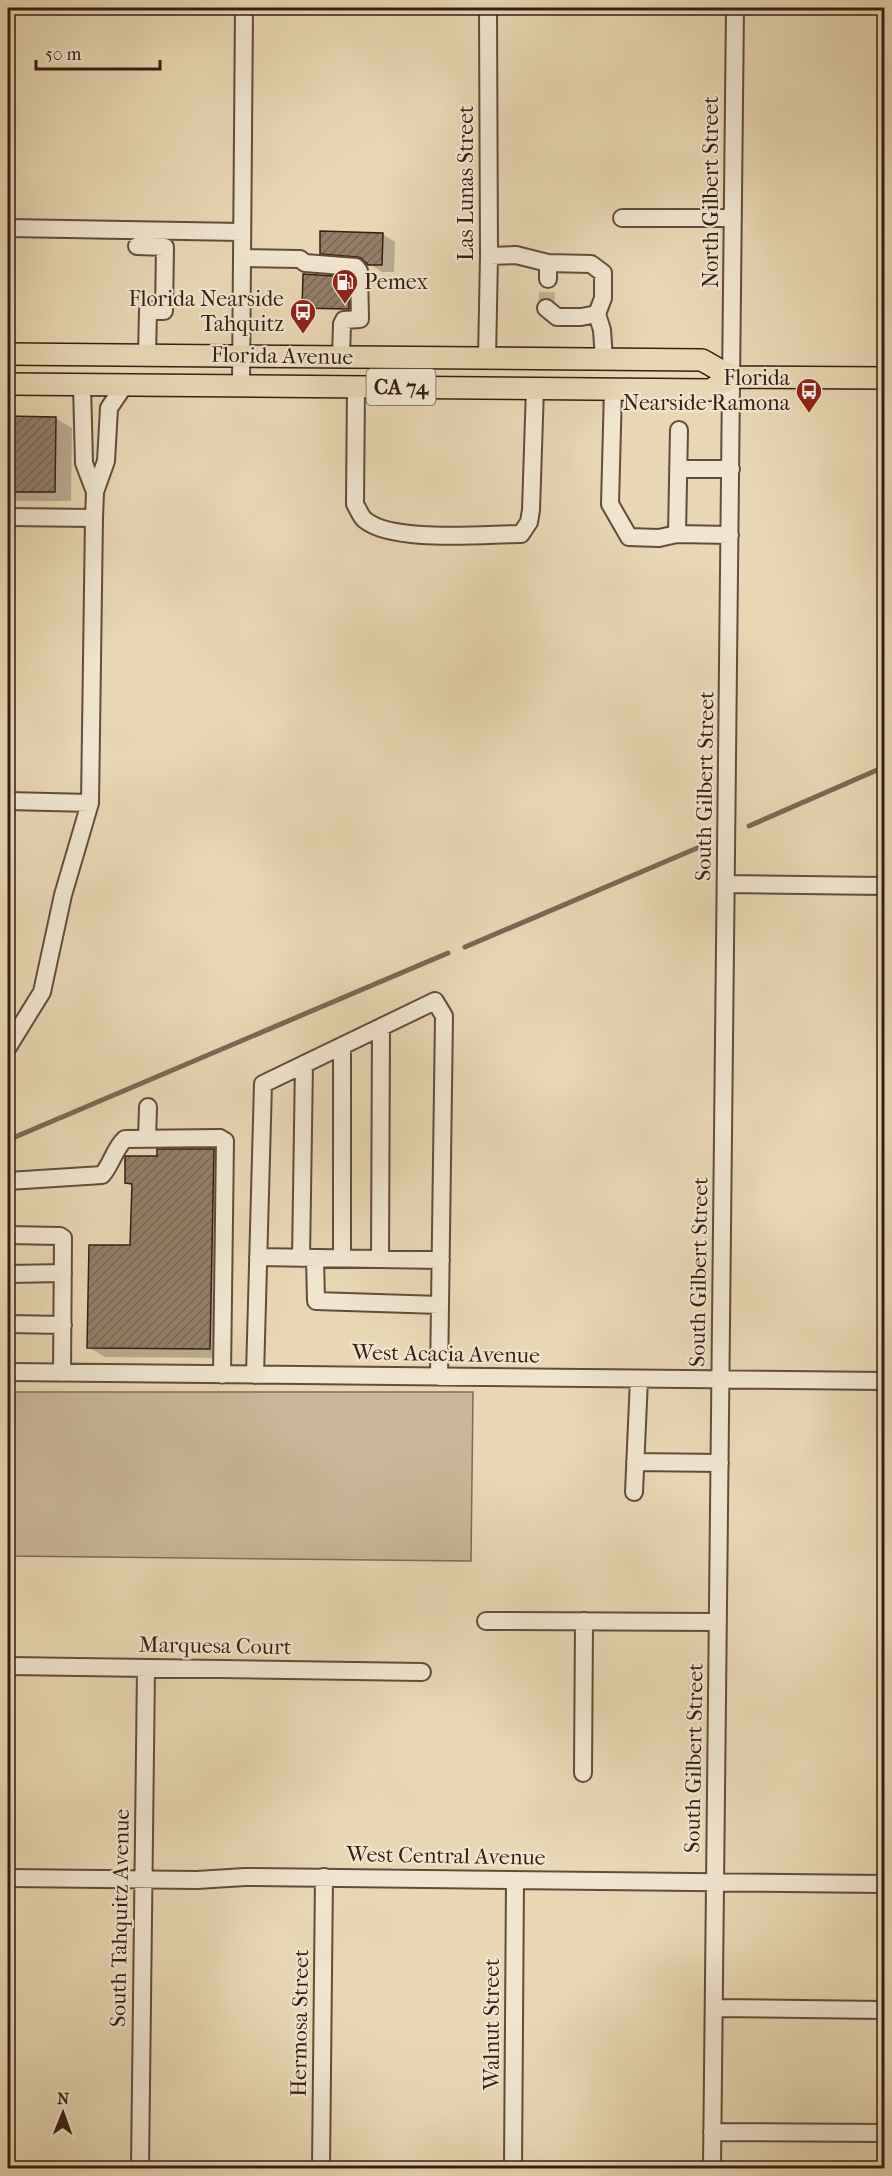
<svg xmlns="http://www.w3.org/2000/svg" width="892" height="2176" font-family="'IM FELL French Canon',serif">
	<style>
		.green { fill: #cbb798; stroke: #816a55; stroke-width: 1.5 }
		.shadow { fill: #0003 }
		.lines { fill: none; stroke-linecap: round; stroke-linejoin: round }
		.stream { stroke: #7d6752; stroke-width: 5 }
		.building { fill: url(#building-hatch); stroke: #371d12; stroke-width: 1.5 }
		.minor-tunnel { stroke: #c5b293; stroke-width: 16; stroke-dasharray: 16 8; stroke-linecap: butt }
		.minor-casing { stroke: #644c3a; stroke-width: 20 }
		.major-casing { stroke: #371d12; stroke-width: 24 }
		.minor { stroke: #f1e5ce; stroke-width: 16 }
		.major { stroke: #e9d7b3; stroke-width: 21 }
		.labels { text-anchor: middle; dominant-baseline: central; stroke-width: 4.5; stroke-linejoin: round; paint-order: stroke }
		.shield { fill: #f1e5ce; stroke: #6f594a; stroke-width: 1.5 }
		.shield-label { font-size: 21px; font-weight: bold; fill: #371d12 }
		.street-label { font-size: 22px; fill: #371d12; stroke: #f1e5ce }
		.poi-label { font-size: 22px; fill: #371d12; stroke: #f1e5ce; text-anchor: end }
	</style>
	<defs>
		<pattern id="building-hatch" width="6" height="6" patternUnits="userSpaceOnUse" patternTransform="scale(1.5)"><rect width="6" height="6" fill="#947e66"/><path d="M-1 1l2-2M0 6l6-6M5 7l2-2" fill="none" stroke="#7a6753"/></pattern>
	</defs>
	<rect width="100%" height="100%" fill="#e9d7b3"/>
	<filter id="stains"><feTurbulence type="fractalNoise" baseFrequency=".00333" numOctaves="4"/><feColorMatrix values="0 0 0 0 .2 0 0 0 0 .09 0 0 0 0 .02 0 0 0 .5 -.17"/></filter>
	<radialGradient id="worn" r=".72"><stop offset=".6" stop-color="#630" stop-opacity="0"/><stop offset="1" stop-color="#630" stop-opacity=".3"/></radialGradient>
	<path class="green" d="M8,1392H473L471,1561L8,1556Z"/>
	<path class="shadow" d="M382,234L395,242L394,272H382L368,263L334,260L321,253Z
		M348,278L352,281V310L307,309L304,307Z
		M8,418H55L72,428L71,501H8Z
		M158,1151H214L231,1161L227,1358L105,1357L88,1347L131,1247L134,1186L126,1182L158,1158Z"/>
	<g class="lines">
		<path class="stream" d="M749,826L884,767
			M465,947L709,843
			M8,1140L448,953"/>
	</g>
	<path class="building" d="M320,231L383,233L382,265H368L361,258L357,257L320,254Z
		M303,274L349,277V309L302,308Z
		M8,416L56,417L55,492H8Z
		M157,1149H214L210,1349L87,1348L89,1245H130L132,1184L125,1183V1156H157Z"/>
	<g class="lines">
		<path class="minor-tunnel" d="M546,308L548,279"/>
		<g class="minor-casing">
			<path id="minor" d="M622,218H733
				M8,228L242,232
				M137,246L165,247L164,311L148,310L147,355
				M489,256L516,255L548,263V279
				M242,258L300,259L305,263L356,267L359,271L360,319L344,320L342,324L341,357
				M546,308L557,317H581L597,314L603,298V273L591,264L548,263
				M597,314L602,330L604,359
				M487,358L489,256L488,8
				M82,385L84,463L95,492
				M241,386L244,8
				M356,386L355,504C358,509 361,517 365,520C392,543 484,534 521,534L529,522L531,510L535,388
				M613,389L610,504L629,537L659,538L677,534
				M679,430L677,534L730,535
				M678,469H731
				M8,517L94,518L90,803L8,801
				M94,518L95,492L106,461L109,408L124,386
				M726,884L884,886
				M8,1047L42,992L63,895L90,803
				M147,1139L148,1107
				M8,1181L102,1175C112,1164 114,1149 125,1139L220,1138L225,1141L222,1375
				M8,1235L60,1236L63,1238L62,1373
				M258,1257L441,1260
				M301,1258L304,1064
				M315,1258L316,1301L440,1305
				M342,1258V1046
				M380,1259L381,1027
				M8,1274L63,1273
				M8,1324L63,1325
				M8,1372L884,1381
				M255,1375L263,1084L435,1001L444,1016L439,1377
				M635,1462L720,1463
				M634,1492L639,1379
				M486,1621L718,1622
				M8,1666L422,1672
				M583,1773L584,1621
				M8,1878L197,1880L245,1877L884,1884
				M714,2008L884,2010
				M712,2132L884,2133
				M140,2168L146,1668
				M321,2168L324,1877
				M513,2168L515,1880
				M712,2168L735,8"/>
		</g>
		<g class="major-casing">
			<path id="major" d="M8,354L702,360L732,377L884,378
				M8,384L710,390L732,377"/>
		</g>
		<use href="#minor" class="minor"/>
		<use href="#major" class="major"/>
	</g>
	<defs>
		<g id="fuel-pin" transform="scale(1.35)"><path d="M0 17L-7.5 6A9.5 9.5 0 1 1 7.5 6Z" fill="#8f2418" stroke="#f1e5ce"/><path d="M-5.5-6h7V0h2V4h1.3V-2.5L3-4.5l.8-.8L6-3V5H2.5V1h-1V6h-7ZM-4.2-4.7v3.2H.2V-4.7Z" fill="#fff"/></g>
		<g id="bus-pin" transform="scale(1.35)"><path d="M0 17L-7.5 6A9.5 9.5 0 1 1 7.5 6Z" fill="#8f2418" stroke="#f1e5ce"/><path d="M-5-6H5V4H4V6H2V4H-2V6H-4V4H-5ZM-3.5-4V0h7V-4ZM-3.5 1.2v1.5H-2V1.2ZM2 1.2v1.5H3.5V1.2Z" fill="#fff"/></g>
	</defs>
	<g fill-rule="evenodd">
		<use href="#fuel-pin" x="345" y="282"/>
		<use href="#bus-pin" x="303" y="312"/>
		<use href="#bus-pin" x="809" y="391"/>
	</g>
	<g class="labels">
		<rect class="shield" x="366.5" y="369" width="69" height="36" rx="4.5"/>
		<g class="shield-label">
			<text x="401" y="387">CA 74</text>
		</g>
		<g class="street-label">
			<text transform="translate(466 183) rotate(-90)">Las Lunas Street</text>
			<text transform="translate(711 192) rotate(-90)">North Gilbert Street</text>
			<text transform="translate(282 356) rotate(1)">Florida Avenue</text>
			<text transform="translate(705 786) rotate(-89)">South Gilbert Street</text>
			<text transform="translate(699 1272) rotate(-89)">South Gilbert Street</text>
			<text transform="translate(446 1354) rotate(1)">West Acacia Avenue</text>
			<text transform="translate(215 1646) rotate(1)">Marquesa Court</text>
			<text transform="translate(694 1758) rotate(-89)">South Gilbert Street</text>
			<text transform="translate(446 1856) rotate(1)">West Central Avenue</text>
			<text transform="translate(120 1918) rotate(-89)">South Tahquitz Avenue</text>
			<text transform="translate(300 2023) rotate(-89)">Hermosa Street</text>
			<text transform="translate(492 2024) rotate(-90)">Walnut Street</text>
		</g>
		<g class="poi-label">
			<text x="364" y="282" text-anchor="start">Pemex</text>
			<text x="284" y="299">Florida Nearside<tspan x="284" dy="25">Tahquitz</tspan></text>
			<text x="790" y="378">Florida<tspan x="790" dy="25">Nearside Ramona</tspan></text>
		</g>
	</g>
	<rect width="892" height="2176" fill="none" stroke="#e9d7b3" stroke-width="30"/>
	<rect x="9" y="9" width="874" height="2158" fill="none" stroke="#371d12" stroke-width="3"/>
	<rect x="15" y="15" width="862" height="2146" fill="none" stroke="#371d12" stroke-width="1.5"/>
	<g transform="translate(63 2113) rotate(1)" stroke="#f1e5ce" stroke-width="4.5" paint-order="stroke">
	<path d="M0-4.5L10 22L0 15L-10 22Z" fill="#371d12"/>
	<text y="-9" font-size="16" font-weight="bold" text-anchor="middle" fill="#371d12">N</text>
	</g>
	<path d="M36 60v9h124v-9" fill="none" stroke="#371d12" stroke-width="3"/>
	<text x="45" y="60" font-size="18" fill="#371d12" stroke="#f1e5ce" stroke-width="4.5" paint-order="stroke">50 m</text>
	<rect width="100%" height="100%" filter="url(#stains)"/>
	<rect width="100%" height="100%" fill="url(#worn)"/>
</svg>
